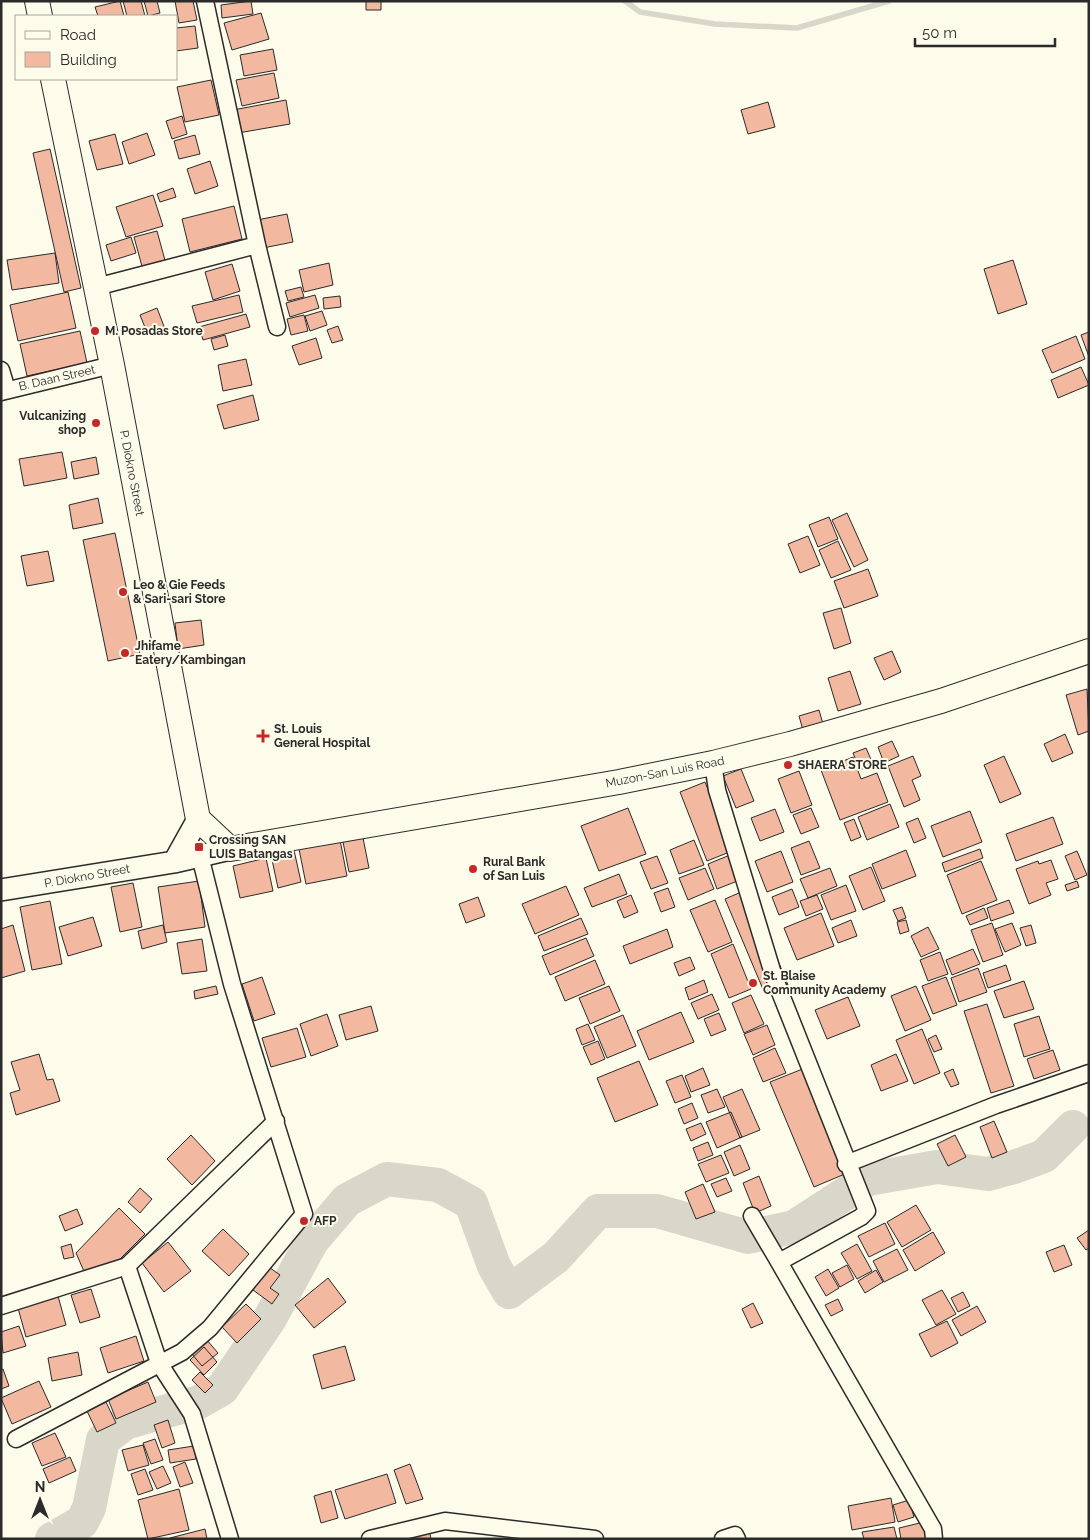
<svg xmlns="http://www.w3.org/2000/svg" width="1090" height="1540" font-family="Raleway,sans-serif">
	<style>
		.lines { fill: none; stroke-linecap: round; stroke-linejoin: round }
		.stream { stroke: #d8d7c9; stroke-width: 5.5 }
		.river { stroke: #d8d7c9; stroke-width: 34 }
		.building { fill: #f2b8a0; stroke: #2b2b2b }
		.minor-casing { stroke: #2b2b2b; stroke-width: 19 }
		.tertiary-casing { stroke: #2b2b2b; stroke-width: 24 }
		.secondary-casing { stroke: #2b2b2b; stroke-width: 26 }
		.minor { stroke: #fdfbea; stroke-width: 16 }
		.tertiary { stroke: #fdfbea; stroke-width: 21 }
		.secondary { stroke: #fdfbea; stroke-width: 24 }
		.poi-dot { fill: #c62828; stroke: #fdfbea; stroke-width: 2 }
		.labels { text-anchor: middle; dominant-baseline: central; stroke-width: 4; stroke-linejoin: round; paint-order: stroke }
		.poi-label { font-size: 12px; font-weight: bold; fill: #2b2b2b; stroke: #fdfbea; text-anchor: start }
		.street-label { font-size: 12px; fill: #2b2b2b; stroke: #fdfbea }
	</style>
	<rect width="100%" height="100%" fill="#fdfbea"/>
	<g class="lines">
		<path class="stream" d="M625,1L640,12L715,24L797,28L889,1"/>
		<path class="river" d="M52,1539L82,1522L89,1508L103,1440L125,1423L199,1402L222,1389L269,1320L312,1241L347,1200L387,1179L438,1185L471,1203L494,1266L509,1292L556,1257L598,1211H657L748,1237L794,1227L868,1179L937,1167L988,1174L1014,1167L1044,1156L1073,1127"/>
	</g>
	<path class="building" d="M120,1L124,16H98L95,7Z
		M123,1H141L145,16H127Z
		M144,1H157L160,13L148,16Z
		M175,1H193L197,20L179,23Z
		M251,1L253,14L222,18L221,5Z
		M366,1H381V10H366Z
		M261,13L269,39L232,50L224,23Z
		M195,26L198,48L176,51V28Z
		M273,49L277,70L244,76L240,55Z
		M274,73L279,98L242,106L236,80Z
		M211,80L219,115L185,122L177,87Z
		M286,100L290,124L238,133L233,110Z
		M768,102L775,127L748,134L741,110Z
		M182,116L187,134L172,139L166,121Z
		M147,133L155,155L129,164L122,142Z
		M115,134L123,164L97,170L89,141Z
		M195,135L200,154L179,159L174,141Z
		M50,149L81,288L64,292L33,153Z
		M210,161L218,186L195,194L187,169Z
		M173,188L176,197L160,202L157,194Z
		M153,195L163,226L126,237L116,207Z
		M234,206L242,239L190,252L182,219Z
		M287,214L293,242L263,248L257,220Z
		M157,231L166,264L143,270L134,237Z
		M131,237L136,253L111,261L106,245Z
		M55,253L59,283L12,290L7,260Z
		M1013,260L1027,304L998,314L984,269Z
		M329,263L333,285L304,292L299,270Z
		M232,264L240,291L213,300L205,272Z
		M301,287L304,297L288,301L285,291Z
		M68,292L76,328L18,341L10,305Z
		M239,295L243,312L197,323L192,306Z
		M315,295L319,308L290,317L286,303Z
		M340,296L341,307L324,309L323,298Z
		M157,308L165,329L148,335L140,315Z
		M322,311L327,325L310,331L305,316Z
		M246,314L250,327L203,340L199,327Z
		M304,315L308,331L291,335L287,319Z
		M338,326L343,340L332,343L327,330Z
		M80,331L87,363L27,376L20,344Z
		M1089,332V357L1081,335Z
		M225,335L228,346L214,350L211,339Z
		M1076,336L1085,359L1052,373L1042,350Z
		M316,338L322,358L299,365L292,346Z
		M246,359L252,385L223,391L218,365Z
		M1081,367L1089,385L1058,398L1051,380Z
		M253,395L259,420L224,429L217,405Z
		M62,452L67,478L24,486L19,459Z
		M96,457L99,474L74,479L71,462Z
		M98,498L103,523L73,529L69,505Z
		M847,513L868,560L854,567L832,520Z
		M829,517L838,539L818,547L809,525Z
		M115,533L140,654L108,661L83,540Z
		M808,536L820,565L800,573L788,544Z
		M838,541L851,570L831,578L819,550Z
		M48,551L54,581L27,586L21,556Z
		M868,569L878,596L844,608L834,581Z
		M841,608L851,643L834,649L823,613Z
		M201,620L204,645L178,649L175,623Z
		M892,651L901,672L884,680L874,658Z
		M850,671L861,704L838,711L828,678Z
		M1087,689L1089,731L1078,735L1066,695Z
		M819,710L823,724L803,730L799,716Z
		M1065,734L1073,753L1052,762L1044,744Z
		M892,741L899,756L884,763L878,747Z
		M866,748L873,764L860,770L853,753Z
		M913,756L921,776L912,780L920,800L904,807L888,766Z
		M1004,756L1021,794L1000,803L984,765Z
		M853,757L861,779L877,773L888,802L840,820L821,770Z
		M741,769L754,801L736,808L723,776Z
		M799,771L812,805L791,813L778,779Z
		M705,782L732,851L707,861L680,792Z
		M890,804L899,827L867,840L858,817Z
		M628,808L646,854L599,871L581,826Z
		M811,808L819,827L801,834L793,815Z
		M775,809L784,832L760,841L751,818Z
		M970,811L982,842L943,857L931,826Z
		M1053,817L1063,844L1016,861L1006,834Z
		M918,818L926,838L914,843L906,823Z
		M854,819L861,837L851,841L844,823Z
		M363,838L369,868L349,872L343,842Z
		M340,840L347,876L306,884L299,849Z
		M694,840L704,865L679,874L670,850Z
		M809,841L820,868L801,875L791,848Z
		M980,849L983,858L945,872L942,863Z
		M294,850L301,882L278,888L271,855Z
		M906,850L916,876L882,889L872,864Z
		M781,851L793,882L767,892L755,861Z
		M1077,851L1087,875L1075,880L1065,856Z
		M730,855L740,880L717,889L708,864Z
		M657,856L668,883L651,889L640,862Z
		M266,858L273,891L240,898L233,866Z
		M1051,860L1058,879L1046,883L1051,895L1029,904L1016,869L1038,861L1039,864Z
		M981,861L997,900L962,914L947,875Z
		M871,867L885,901L863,910L849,876Z
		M705,868L714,889L688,900L679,878Z
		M830,868L837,886L808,898L800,879Z
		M619,874L627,894L592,907L584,888Z
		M199,881L205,927L165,933L158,887Z
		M1077,881L1079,887L1067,891L1065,885Z
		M133,883L142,927L120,932L111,887Z
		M846,885L856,911L831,920L821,895Z
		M566,886L579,915L535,934L522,904Z
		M668,888L675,907L661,912L654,893Z
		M748,889L788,985L765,994L725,899Z
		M792,889L799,907L779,915L772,897Z
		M631,895L638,912L624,918L617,901Z
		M817,895L823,909L806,916L800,901Z
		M478,897L485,916L466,923L459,904Z
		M715,900L732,942L708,952L690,910Z
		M1009,900L1014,913L991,921L987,908Z
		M50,901L62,964L32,970L20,907Z
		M902,907L906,918L898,921L893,910Z
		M984,908L988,918L970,925L966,916Z
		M821,913L834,946L797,960L784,928Z
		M93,917L102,946L68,956L59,927Z
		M581,918L588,934L544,951L538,936Z
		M851,920L857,936L838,943L832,928Z
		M906,920L909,931L900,934L897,922Z
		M992,923L1003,955L983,962L971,930Z
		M1012,923L1021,945L1005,952L995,929Z
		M13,925L25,971L1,978V929Z
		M163,925L167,942L142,949L138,931Z
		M1031,925L1036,943L1026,946L1020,928Z
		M928,927L939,949L921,957L911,936Z
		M667,929L673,947L630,964L623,946Z
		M586,938L594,956L550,975L542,956Z
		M202,939L207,971L182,974L177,943Z
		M733,944L751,989L729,998L711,954Z
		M973,949L980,964L952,975L946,960Z
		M940,952L948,974L928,981L920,960Z
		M690,957L695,969L679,976L674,963Z
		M595,960L605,984L565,1001L555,977Z
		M1006,965L1011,980L988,988L983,973Z
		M978,968L987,992L959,1002L951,978Z
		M262,977L275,1014L254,1021L242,984Z
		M946,977L957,1005L933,1014L922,986Z
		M704,980L708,992L689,1000L685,988Z
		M1024,981L1034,1009L1004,1018L994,991Z
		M216,986L218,994L195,999L194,991Z
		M609,986L620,1011L590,1024L579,998Z
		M916,986L931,1020L905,1031L891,996Z
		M712,994L719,1010L698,1019L691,1003Z
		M751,995L764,1024L744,1033L732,1003Z
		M848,997L860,1026L827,1039L815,1010Z
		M987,1004L1014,1086L991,1093L964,1011Z
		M371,1006L378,1031L346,1040L339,1015Z
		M681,1012L694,1042L649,1060L637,1031Z
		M719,1013L726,1030L711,1036L704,1019Z
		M327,1014L338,1046L311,1056L300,1024Z
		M623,1015L636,1046L607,1058L594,1027Z
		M1039,1016L1050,1049L1024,1057L1014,1024Z
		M588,1024L595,1040L582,1045L576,1029Z
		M767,1025L775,1045L753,1055L744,1034Z
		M297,1028L306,1057L271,1067L262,1038Z
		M922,1029L940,1073L914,1084L896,1040Z
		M936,1035L942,1049L934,1052L928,1039Z
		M598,1041L605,1059L591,1065L583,1047Z
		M775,1048L786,1073L763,1082L753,1058Z
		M1053,1050L1060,1070L1034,1079L1027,1059Z
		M39,1054L47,1080L53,1079L60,1101L16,1115L10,1093L20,1090L11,1062Z
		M896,1054L908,1081L881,1091L871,1065Z
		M639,1061L658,1105L615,1122L597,1078Z
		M815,1064L859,1168L814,1187L770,1082Z
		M703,1068L710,1085L691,1092L685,1076Z
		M953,1069L959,1084L951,1087L944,1073Z
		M682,1075L691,1097L675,1103L666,1081Z
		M717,1089L725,1107L708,1113L701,1095Z
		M742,1089L760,1130L740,1138L723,1097Z
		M692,1103L698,1118L684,1124L678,1109Z
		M731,1112L742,1137L717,1148L706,1122Z
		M994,1121L1007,1152L992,1158L980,1127Z
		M701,1123L706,1134L691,1141L686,1129Z
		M191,1135L215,1161L192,1185L167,1159Z
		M955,1135L966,1157L948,1166L937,1144Z
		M708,1142L713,1155L698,1161L693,1148Z
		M740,1145L750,1169L734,1176L724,1152Z
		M721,1155L729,1173L706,1182L698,1164Z
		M759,1176L771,1206L755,1213L743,1183Z
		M726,1178L732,1191L717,1197L711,1184Z
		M703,1184L715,1212L696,1219L685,1192Z
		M140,1188L152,1199L140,1213L128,1202Z
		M916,1205L931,1230L902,1247L887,1222Z
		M119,1208L145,1234L112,1267L86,1276L76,1253Z
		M77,1209L83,1224L65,1231L59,1216Z
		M885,1223L895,1244L869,1257L858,1236Z
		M223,1229L249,1254L229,1276L202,1251Z
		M1089,1230V1248L1086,1250L1077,1238Z
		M933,1232L945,1253L915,1271L903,1250Z
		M168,1242L191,1271L164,1292L142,1263Z
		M71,1244L74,1257L64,1259L61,1247Z
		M857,1244L872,1271L857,1279L841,1253Z
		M1064,1245L1072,1265L1054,1272L1046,1252Z
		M897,1249L908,1270L884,1282L873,1261Z
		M266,1265L280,1275L270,1288L279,1294L272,1304L249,1287Z
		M847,1265L854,1279L840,1287L832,1273Z
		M828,1269L839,1288L826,1296L815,1277Z
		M876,1270L883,1282L865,1293L858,1281Z
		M328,1278L346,1302L314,1328L295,1305Z
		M91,1289L100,1317L80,1323L71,1295Z
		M942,1290L956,1314L936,1325L922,1300Z
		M963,1292L970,1306L958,1312L951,1298Z
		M58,1296L66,1325L26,1337L18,1308Z
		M838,1299L843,1310L831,1316L825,1305Z
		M753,1303L763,1323L751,1328L742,1309Z
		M246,1304L261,1319L237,1343L222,1327Z
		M977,1306L986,1322L961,1336L952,1320Z
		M947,1321L958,1343L931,1357L919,1334Z
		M19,1326L26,1346L3,1353L1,1332Z
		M136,1336L144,1361L108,1373L100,1348Z
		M206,1339L218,1353L202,1366L191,1353Z
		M345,1346L355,1380L322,1389L313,1355Z
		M204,1347L217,1362L204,1375L190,1360Z
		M78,1352L82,1375L52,1381L48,1358Z
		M3,1369L9,1386L1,1389V1370Z
		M200,1372L213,1385L205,1393L192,1380Z
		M39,1381L51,1407L12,1424L1,1398Z
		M148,1382L156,1402L116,1419L108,1399Z
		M106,1402L116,1423L97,1432L87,1411Z
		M168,1420L175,1443L162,1448L154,1425Z
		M55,1433L66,1457L42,1466L32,1443Z
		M155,1439L163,1460L151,1464L143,1443Z
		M143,1445L149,1465L128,1471L122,1450Z
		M194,1446L196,1459L170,1463L168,1450Z
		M70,1457L76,1471L49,1483L43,1469Z
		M185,1462L193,1483L180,1487L173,1467Z
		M410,1464L423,1499L406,1504L394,1470Z
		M163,1466L171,1483L157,1489L149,1472Z
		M145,1469L153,1490L138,1495L131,1474Z
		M387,1474L396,1503L345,1519L335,1490Z
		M179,1489L189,1530L148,1539L138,1500Z
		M331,1491L338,1518L321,1523L314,1496Z
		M891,1498L895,1522L852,1530L848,1506Z
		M909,1500L914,1517L898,1522L893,1505Z
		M924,1522L929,1539H901L899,1528Z
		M894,1527L897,1539H864L862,1532Z
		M205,1529L207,1539L170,1538Z
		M429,1529L431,1539H412L411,1534Z"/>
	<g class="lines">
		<g class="minor-casing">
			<path id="minor" d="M205,1L257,245L277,327
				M96,287L257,245
				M1,370L7,390
				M1,392L112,365
				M713,763L717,790L774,977L867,1211L861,1217L779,1262L933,1529L934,1539
				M846,1164L996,1105L1089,1073
				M752,1216L779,1262
				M127,1266L159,1363L192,1414L230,1539
				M1,1306L127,1266L276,1121
				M16,1439L182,1352L210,1328L304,1214L232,984L200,856
				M370,1539L445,1521L595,1539
				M723,1539L735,1535L737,1539"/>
		</g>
		<g class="tertiary-casing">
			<path id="tertiary" d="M174,862L198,819
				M1,890L174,862L230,849"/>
		</g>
		<g class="secondary-casing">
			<path id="secondary" d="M37,1L40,16
				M53,79L112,365L198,819L230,849L619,782L713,763L790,744L941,701L1089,651"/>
		</g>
		<use href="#minor" class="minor"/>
		<use href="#tertiary" class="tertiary"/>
		<use href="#secondary" class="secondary"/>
	</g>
	<g class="poi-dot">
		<circle cx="95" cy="331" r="5"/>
		<circle cx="96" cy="423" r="5"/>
		<circle cx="123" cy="592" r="5"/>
		<circle cx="125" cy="653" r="5"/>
		<path d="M260.5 728.5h5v5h5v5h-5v5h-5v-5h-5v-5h5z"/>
		<circle cx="788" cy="765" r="5"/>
		<rect x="194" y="842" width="10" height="10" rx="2.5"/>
		<circle cx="473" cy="869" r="5"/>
		<circle cx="753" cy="983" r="5"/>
		<circle cx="304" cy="1221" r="5"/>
	</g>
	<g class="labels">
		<g class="poi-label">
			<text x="105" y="331">M. Posadas Store</text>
			<text x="86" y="416" text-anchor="end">Vulcanizing<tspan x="86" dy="14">shop</tspan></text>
			<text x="133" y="585">Leo &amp; Gie Feeds<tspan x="133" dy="14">&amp; Sari-sari Store</tspan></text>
			<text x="135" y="646">Jhifame<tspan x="135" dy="14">Eatery/Kambingan</tspan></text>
			<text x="274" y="729">St. Louis<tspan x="274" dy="14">General Hospital</tspan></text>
			<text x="798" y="765">SHAERA STORE</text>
			<text x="209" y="840">Crossing SAN<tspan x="209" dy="14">LUIS Batangas</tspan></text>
			<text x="483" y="862">Rural Bank<tspan x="483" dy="14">of San Luis</tspan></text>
			<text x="763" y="976">St. Blaise<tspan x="763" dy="14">Community Academy</tspan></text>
			<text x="314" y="1221">AFP</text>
		</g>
		<g class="street-label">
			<text transform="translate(57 378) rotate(-13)">B. Daan Street</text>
			<text transform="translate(132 473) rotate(79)">P. Diokno Street</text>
			<text transform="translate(665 772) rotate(-11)">Muzon-San Luis Road</text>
			<text transform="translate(87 876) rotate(-10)">P. Diokno Street</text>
		</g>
	</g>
	<rect width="1090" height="1540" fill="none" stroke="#2b2b2b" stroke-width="5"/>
	<rect x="15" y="15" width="162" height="65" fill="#fdfbea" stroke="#a9a89e"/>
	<rect x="25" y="31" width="25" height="8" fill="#fdfbea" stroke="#a9a89e"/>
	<text x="60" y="40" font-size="15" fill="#2b2b2b">Road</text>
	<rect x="25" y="52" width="25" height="15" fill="#f2b8a0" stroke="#a9a89e"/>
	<text x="60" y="65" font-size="15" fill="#2b2b2b">Building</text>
	<g transform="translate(40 1500)" stroke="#fdfbea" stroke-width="4" paint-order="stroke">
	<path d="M0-4L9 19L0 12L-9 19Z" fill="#2b2b2b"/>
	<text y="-8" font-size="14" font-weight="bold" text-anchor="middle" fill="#2b2b2b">N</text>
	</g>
	<path d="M915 38v8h140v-8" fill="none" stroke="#2b2b2b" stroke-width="2.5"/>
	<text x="922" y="38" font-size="15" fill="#2b2b2b" stroke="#fdfbea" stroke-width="4" paint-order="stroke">50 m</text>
</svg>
